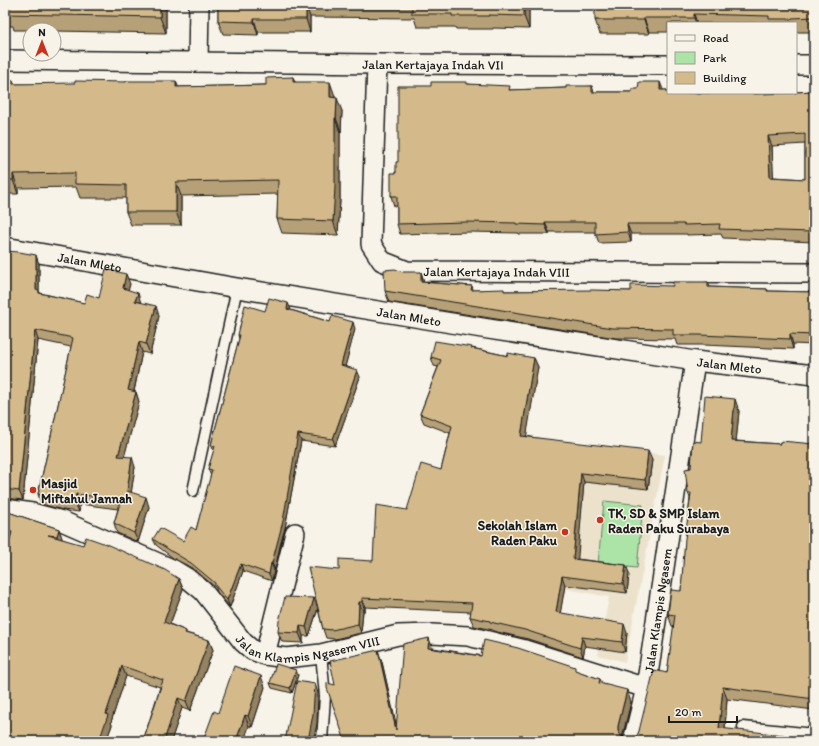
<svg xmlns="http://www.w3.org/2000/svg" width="819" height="746" font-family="Itim,sans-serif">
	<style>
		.built { fill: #ece2cc }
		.green { fill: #ace4a7; stroke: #648062 }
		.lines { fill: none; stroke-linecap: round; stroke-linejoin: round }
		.service-casing { stroke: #1c1c1c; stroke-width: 13 }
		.minor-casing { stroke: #1c1c1c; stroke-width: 22 }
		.service { stroke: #f7f3e8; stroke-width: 10 }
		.minor { stroke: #f7f3e8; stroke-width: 19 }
		.wall { fill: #b6a077; stroke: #1c1c1c; fill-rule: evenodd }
		.shaded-wall { fill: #948261; stroke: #1c1c1c }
		.building { fill: #d4ba8a; stroke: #1c1c1c; fill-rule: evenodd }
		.poi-dot { fill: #c8321e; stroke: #f7f3e8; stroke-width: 1.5 }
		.labels { text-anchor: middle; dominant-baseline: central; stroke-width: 3; stroke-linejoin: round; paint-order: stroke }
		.street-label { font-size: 13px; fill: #1c1c1c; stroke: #f7f3e8 }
		.poi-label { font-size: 13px; font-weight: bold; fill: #1c1c1c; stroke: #f7f3e8; text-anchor: start }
	</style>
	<rect width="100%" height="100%" fill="#f7f3e8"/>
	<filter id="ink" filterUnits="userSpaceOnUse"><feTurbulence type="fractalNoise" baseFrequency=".025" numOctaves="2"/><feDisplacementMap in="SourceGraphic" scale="8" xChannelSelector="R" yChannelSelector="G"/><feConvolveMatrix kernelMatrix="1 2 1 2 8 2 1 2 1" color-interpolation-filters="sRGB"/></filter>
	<g filter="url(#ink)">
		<path class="built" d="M553,440L665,455L625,662L598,655L609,597L541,584Z"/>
		<path class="green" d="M604,501L643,505L637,568L598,564Z"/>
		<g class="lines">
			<g class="service-casing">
				<path id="service" d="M193,491L237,288
					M321,654L325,696L322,741
					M743,727L814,734"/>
			</g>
			<g class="minor-casing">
				<g id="minor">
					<path id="s1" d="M5,60L377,64L668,65"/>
					<path d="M198,62L199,5"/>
					<path id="s2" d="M377,64L371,244L382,261L407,271L814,273"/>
					<path d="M796,65H814"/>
					<path id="s3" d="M5,247L237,288L482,328L695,361L814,375"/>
					<path id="s4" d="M5,509L32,513L62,521L174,570L187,578L203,591L243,642L252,650L265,655L286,658L321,654L398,635L432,634L468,636L525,650L646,688"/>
					<path d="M265,655L295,533"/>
					<path id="s5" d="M633,741L646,688L695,361"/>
				</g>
			</g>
			<use href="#service" class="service"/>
			<use href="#minor" class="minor"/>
		</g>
		<path class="wall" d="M5,5H166V33L54,31V30H14L13,26H5Z
			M218,5H529V29L493,28V29H456L455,27H417L414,18L310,17V32H258V35L223,34L218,21Z
			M814,5V32H797V33H796V23H668V32H649V34H600L595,20Z
			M293,77L295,82L335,96V98L342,111L341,132H340V200L338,235L282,233L277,219L278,194L181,196V225H131L126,212V198H80L76,187L18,188V194H5V80H13L14,84L179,87L266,85Z
			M468,84L511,90L566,88L592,86L594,92H632L667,90L668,92L754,93V94L814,91V242L723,238L721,234L687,235V234H631V242L599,243L595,232H549V234H519V233L469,232L400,234L397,224V206H394L391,196L398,162ZM805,144V179L773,177L772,146Z
			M5,251L39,264V291L40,293L84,303L99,298L130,284L128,290L141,303L159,316L150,354L142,352L134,392H136L139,402L124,456L135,467L131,493L149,507L138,542L117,533L114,523L118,509L80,504L79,512L63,510L41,504L38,494L71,347L38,340L23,500L5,498Z
			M421,272L424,282L472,286L473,290L504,291H631L708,282L710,287L767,289L768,291L814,292V345L793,344V349L704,345H677L675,339L616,338L389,302L385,291Z
			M291,310L330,322L355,329L345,366L360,377L335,446L301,441L285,528L280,546L275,570H274L272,581L243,571L230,607L217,592L216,588L194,569L173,558L156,545L153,539L183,541L196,530L211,476L208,469L214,451L211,445L239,339L238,335L265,311Z
			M472,348L508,356L534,358L538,367L526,436L652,460L648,489L584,482L577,559L626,565L629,574L627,593L565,585L560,613L627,633L625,652L585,646L583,657L528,639L493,631V630L474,626L470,617L471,612L365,607V611H363L361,633L335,639L326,638L323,629L318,609L309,636H303V643L282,642L278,632L317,606L339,570L373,561L407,510L441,470L450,433L424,423L420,414L438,367L434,366L431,357Z
			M739,411L736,441L780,444H814V710L727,699L725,729L787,741H345L335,685L382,662L396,725L433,648L577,671L600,679L602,683L631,702L623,738L626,739H632L637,736L667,673L674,627L672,626L668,614L681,591L690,498L688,493L691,468L701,442Z
			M5,511L59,529L62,539L179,579L183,589L170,624L186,631V633L209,640L213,650L190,711L182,708L171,741H143L160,687L126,676L111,722L112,725L106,741H5L10,541L5,540Z
			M298,675L292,693L272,688L270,683Z
			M265,687L252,727L218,713Z"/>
		<path class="shaded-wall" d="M160,5H166V33L160,17Z
			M306,5L310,17V32L306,19Z
			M524,5H529V29L524,16Z
			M694,14L697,23H696L694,18Z
			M644,18L649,32V34L644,20Z
			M254,19L258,32V35L254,22Z
			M176,81L181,94L176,87Z
			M330,82L335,96V111L330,97Z
			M660,82L664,92L660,90Z
			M337,98L342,111L341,132L336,118Z
			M335,118L340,132V200L338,235L333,221Z
			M768,136L772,146L774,187L770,177Z
			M13,174L18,188V194L13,180Z
			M176,182L181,196V225L176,212Z
			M545,222L549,232V234L545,225Z
			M627,224L631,234V242L628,232Z
			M36,255L39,264V291L43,300L36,290Z
			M421,272L424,282H421Z
			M126,274L130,284L126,298L123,288Z
			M138,293L141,303L135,301Z
			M288,303L291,310L289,316L287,309Z
			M156,306L159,316L150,354L146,344Z
			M353,322L355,329L344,371L341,365Z
			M35,330L38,340L23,500L19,491Z
			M790,334L793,344V349L790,339Z
			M139,342L142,352L132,400L128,390Z
			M534,358L538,367L525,445L521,436Z
			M357,370L360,377L335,446L333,439Z
			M136,392L139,402L122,465L118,456Z
			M735,399L739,411L735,453L731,441Z
			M298,434L301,441L285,528L280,546L275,570L272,563Z
			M648,451L652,460L648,489L645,480Z
			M132,457L135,467L130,501L127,491Z
			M581,473L584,482L577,568L573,559Z
			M76,494L80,504L79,512L75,502Z
			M146,497L149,507L138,542L134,533Z
			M59,529L62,538L61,546L57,536Z
			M271,563L274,570L272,581L269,574Z
			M241,564L243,571L230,607L227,600Z
			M626,565L629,574L627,593L623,584Z
			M562,576L565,585L559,621L556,612Z
			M179,579L183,589L167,632L164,622Z
			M314,598L318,608L309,636L306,627Z
			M362,598L365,607V611L362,602Z
			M359,602L363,611L361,633L358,624Z
			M624,624L627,633L625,652L622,642Z
			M300,626L303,636V643L299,633Z
			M582,637L585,646L583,657L580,648Z
			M429,638L433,650L428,648Z
			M209,640L213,650L190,711L186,701Z
			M378,650L382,662L400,741L396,730Z
			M122,666L126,676L111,722L112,725L106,741H99L106,714Z
			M296,670L298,675L292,693L290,688Z
			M261,676L265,687L252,727L248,716Z
			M315,684L318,693L317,724L313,741H308Z
			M723,687L727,699L724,740L719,728Z
			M627,690L631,702L622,738V741L618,731V726Z
			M178,698L182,708L171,741H164Z
			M245,715L249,726L244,741H236Z
			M784,735L787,741H784Z"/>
		<path class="building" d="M5,5H160V17L8,14V10H5Z
			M218,5H306V19H254V22L218,21Z
			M412,5H524V16L489,15V16H452V14H412Z
			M595,5H814V17L792,18V19H769V16L694,14V18H644V20H595Z
			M293,77V82H330V97L337,98L336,118H335V187L333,221L277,219L278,180L176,182V212H126V185L75,184V173L13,174V180H5V80H13V84L75,83V81L126,82V81H176V87L266,85V78Z
			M431,82H467V84L510,86L509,90L566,88V86H592V92H632V89H638L639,82H660V90H667V92H668V93H753V94L796,93V92L814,91V231H811V232L719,229L720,224L684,225V224H627L628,232L595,234V222H545V225L516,224V223L466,222L397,224V196H391V173H396V162H398V86H431ZM805,134V179L770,177L768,136Z
			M5,251L19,252L36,255V290L39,291V293L84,303L87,294L99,298L106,269L126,274L123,288L138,293L135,301L156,306L146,344L139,342L128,390L136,392L118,456L132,457L127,491L146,497L134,533L114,523L121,500L76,494L75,502L60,500L38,494L73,338L35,330L19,491L5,489Z
			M395,269L403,272H421V282L472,286L471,290L504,289V291L593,290L631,291V285L673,286V282H708V287L767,289V291L814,292V335L790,334V339L700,335H673V329L612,328L385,291L384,270Z
			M269,298L288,303L287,309L330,322L332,316L353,322L341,365L357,370L333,439L298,434L283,521L278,540L272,563H271L269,574L241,564L227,600L215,585V583L191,563L171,551L153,539L160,528L183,541L191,527L196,530L212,470L208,469L215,446L211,445L240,335H238L245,305L265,311Z
			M435,341L472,347L471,348L508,356V353L534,358L521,436L648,451L645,480L581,473L573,559L626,565L623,584L562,576L556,612L624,624L622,642L582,637L580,648L525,630L490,622V621L470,617L472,603L362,598V602H359L358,624L332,630L323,629L308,567L339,570V559L373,561L376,505L407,510L421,464L441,470L452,426L420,414L441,360L431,357Z
			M705,396L735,399L731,441L780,444L781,441L814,444V699L723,687L719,728L784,735V741H345L327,688V683L335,685L330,661L378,650L396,730L403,644L429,638L428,648L481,656L484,640L518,648L575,667V670L600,679L599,683L627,690L618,726V731L621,736L626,739H632L637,736L639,731L654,670L667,673L675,615L668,614L671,590L681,591L685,539L691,493H688L685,469L691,468L693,441L701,442Z
			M5,511L59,529L57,536L48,535L83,545L86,537L106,544L165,570L179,579L164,622L186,631L185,633L209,640L186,701L178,698L164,741H143L163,680L122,666L106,714L108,715L99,741H5V558L12,532L5,531Z
			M285,597L314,598L306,627L300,626L299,633L278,632L279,621Z
			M276,664L296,670L290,688L270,683Z
			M234,666L261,676L248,716L245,715L236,741H203L214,711L218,713Z
			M297,681L315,684L313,714L308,741H285Z"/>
	</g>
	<g class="poi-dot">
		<circle cx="33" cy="490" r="4"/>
		<circle cx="600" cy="520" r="4"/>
		<circle cx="565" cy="532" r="4"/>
	</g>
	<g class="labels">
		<g class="street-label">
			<text stroke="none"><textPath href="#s1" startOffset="428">Jalan Kertajaya Indah VII</textPath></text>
			<text stroke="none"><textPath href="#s3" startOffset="86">Jalan Mleto</textPath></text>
			<text stroke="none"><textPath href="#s2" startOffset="317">Jalan Kertajaya Indah VIII</textPath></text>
			<text stroke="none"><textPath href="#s3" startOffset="410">Jalan Mleto</textPath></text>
			<text stroke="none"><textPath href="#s3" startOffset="734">Jalan Mleto</textPath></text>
			<text stroke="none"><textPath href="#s5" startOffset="133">Jalan Klampis Ngasem</textPath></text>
			<text stroke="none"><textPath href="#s4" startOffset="349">Jalan Klampis Ngasem VIII</textPath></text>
		</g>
		<g class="poi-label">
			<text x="41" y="483">Masjid<tspan x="41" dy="15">Miftahul Jannah</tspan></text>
			<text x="608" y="513">TK, SD &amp; SMP Islam<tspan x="608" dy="15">Raden Paku Surabaya</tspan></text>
			<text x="557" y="525" text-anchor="end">Sekolah Islam<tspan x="557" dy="15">Raden Paku</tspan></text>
		</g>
	</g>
	<rect width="819" height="746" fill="none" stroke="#f7f3e8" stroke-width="20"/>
	<rect x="10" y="10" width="799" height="726" fill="none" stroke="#1c1c1c" stroke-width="1.5" filter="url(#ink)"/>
	<rect x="667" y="22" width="130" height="72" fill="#f7f3e8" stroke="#9f9d96"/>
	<rect x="675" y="35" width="20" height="6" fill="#f7f3e8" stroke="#9f9d96"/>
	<text x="703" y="42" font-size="12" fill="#1c1c1c">Road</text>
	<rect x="675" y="52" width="20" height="12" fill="#ace4a7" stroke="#9f9d96"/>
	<text x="703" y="62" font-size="12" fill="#1c1c1c">Park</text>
	<rect x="675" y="72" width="20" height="12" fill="#d4ba8a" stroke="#9f9d96"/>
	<text x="703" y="82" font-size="12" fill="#1c1c1c">Building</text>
	<g transform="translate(42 42)"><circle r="19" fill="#f7f3e8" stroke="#9f9d96"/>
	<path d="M0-3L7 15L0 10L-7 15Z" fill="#c8321e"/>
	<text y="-6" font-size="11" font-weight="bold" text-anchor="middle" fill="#1c1c1c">N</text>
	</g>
	<path d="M669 716v6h68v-6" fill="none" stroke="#1c1c1c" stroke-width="2"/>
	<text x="675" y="716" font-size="12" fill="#1c1c1c" stroke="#f7f3e8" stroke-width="3" paint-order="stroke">20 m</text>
</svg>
